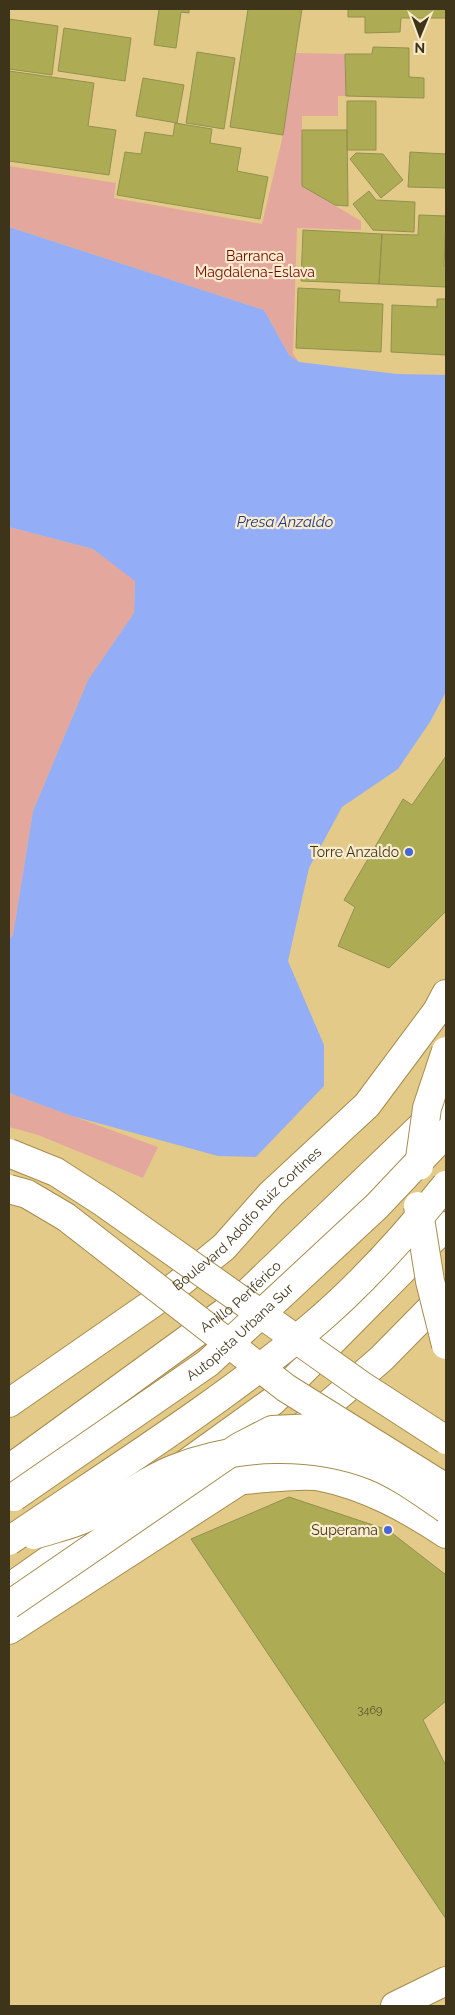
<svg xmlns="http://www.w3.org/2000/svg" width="455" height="2015" font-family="Raleway,sans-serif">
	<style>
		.green { fill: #e3a79e }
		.water { fill: #93adf7 }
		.building { fill: #adac55; stroke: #91914e }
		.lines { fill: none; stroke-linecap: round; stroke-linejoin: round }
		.secondary-casing { stroke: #a68c4c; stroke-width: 30 }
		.highway-casing { stroke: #a68c4c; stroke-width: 30 }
		.secondary { stroke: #fff; stroke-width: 28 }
		.highway { stroke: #fff; stroke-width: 28 }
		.secondary-bridge-casing { stroke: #a68c4c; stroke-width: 30; stroke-linecap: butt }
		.highway-bridge-casing { stroke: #a68c4c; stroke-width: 30; stroke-linecap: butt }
		.secondary-bridge { stroke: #fff; stroke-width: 28 }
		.highway-bridge { stroke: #fff; stroke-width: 28 }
		.poi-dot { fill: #4665d9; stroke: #f9eccc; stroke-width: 2 }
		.labels { text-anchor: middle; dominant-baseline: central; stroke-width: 4.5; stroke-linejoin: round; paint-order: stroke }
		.number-label { font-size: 11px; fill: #5a5228 }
		.park-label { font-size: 14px; fill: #730506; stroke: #f9eccc }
		.poi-label { font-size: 14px; fill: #3e3419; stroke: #f9eccc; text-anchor: end }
		.street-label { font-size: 14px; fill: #3e3419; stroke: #f9eccc }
		.water-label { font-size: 15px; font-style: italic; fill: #24388b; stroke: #f9eccc }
	</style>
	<rect width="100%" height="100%" fill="#e4ca88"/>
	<path class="green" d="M296,53L345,54L346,96H338V116H302V186L361,221V230L297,228L293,354L299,362L289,355L264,310L9,227V166L116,183L114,198L262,224L283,135Z
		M9,527L93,549L135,580L134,613L88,680L33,811L13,935L9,939Z
		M9,1093L158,1147L143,1178L38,1135L9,1127Z"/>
	<path class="water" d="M9,227L264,310L289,355L299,362L397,374L446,375V692L430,722L398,769L342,807L309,868L288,961L324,1045V1086L256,1157L218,1156L72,1116L9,1093V939L13,935L33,811L88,680L134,613L135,581L93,549L9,527Z"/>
	<path class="building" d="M159,9H189V13L181,12L176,48L154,45Z
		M248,9H302L283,135L230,127Z
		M348,9H446V18H401L400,32L365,33V17H348Z
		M9,19L58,26L52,75L9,69Z
		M64,28L131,38L125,81L58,71Z
		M373,47L409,48V77L424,78V98L346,96L345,54H372Z
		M197,52L235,58L224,129L186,123Z
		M9,71L94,83L88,126L116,130L109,175L9,161Z
		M143,78L184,85L177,123L136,116Z
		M347,101H376V150H347Z
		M175,123L212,129L210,143L241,148L237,171L268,177L260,219L117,195L125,152L141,154L145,132L173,136Z
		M302,130H347L348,206L335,205L302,186Z
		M410,152L446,154V188L408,187Z
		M356,153L383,154L403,180L381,198L350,159Z
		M369,191L376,200L415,202L414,232L373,230L353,204Z
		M419,215L446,216L444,266H446V287L379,284L382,234L418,235Z
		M303,230L382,234L379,284L301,281Z
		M298,288L340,290L339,302L383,304L381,352L296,348Z
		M437,299H446V355L391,352L392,305L437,307Z
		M446,756V911L389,968L338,946L355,907L344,900L403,799L412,805Z
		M289,1497L388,1530L446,1575V1701L423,1720L446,1766V1919L191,1539Z"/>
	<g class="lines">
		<g class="secondary-casing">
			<g id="secondary">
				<path id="s1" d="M9,1403L166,1294L224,1247L271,1194L367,1105L437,1011L446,994"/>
				<path d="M241,1480C261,1479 304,1473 322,1477C367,1486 408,1509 446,1534"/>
				<path d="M9,1630L241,1480L381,1359L446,1293"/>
				<path d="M395,2006L446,1981"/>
			</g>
		</g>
		<g class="highway-casing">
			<g id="highway">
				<path d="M184,1465L273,1401L446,1226"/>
				<path id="s2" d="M9,1469L236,1304L435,1113L446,1096"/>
				<path d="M9,1588L120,1510"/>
			</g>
		</g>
		<use href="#secondary" class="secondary"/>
		<use href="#highway" class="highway"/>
		<g class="secondary-bridge-casing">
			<path id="secondary-bridge" d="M9,1153L56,1172L104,1203L361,1385L446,1440
				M9,1189L27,1194L66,1217L286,1388L446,1488"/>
		</g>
		<g class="highway-bridge-casing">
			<g id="highway-bridge">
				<path d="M419,1166L427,1108L446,1051"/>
				<path d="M418,1206L430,1281L446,1345"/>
				<path id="s3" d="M14,1497L208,1363L377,1206L446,1133"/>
				<path d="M34,1535C52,1529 72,1525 88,1517C118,1503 143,1481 174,1469C236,1444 313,1442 375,1466C400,1476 424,1494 446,1509"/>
				<path d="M9,1541C110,1472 216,1406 311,1327C361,1285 405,1236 446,1185"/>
				<path d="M9,1605L239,1447L272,1430L315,1428L360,1436"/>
			</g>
		</g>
		<use href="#secondary-bridge" class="secondary-bridge"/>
		<use href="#highway-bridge" class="highway-bridge"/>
	</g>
	<g class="poi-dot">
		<circle cx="409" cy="852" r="5"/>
		<circle cx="388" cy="1530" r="5"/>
	</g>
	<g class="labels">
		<g class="number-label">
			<text x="370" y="1710">3469</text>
		</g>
		<g class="park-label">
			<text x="255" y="256">Barranca<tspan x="255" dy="16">Magdalena-Eslava</tspan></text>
		</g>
		<g class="poi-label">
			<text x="399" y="852">Torre Anzaldo</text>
			<text x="378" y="1530">Superama</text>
		</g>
		<g class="street-label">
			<text stroke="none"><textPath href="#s1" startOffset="302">Boulevard Adolfo Ruiz Cortines</textPath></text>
			<text stroke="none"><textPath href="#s2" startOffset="289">Anillo Periférico</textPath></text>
			<text stroke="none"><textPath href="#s3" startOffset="280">Autopista Urbana Sur</textPath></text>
		</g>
		<g class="water-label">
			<text x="285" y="522">Presa Anzaldo</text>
		</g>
	</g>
	<rect width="455" height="2015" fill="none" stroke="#3e3419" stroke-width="20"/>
	<g transform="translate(420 35) rotate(181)" stroke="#f9eccc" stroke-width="4" paint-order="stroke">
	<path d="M0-4L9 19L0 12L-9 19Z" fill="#3e3419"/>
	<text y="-8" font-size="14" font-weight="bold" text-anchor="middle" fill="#3e3419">N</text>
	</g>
</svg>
